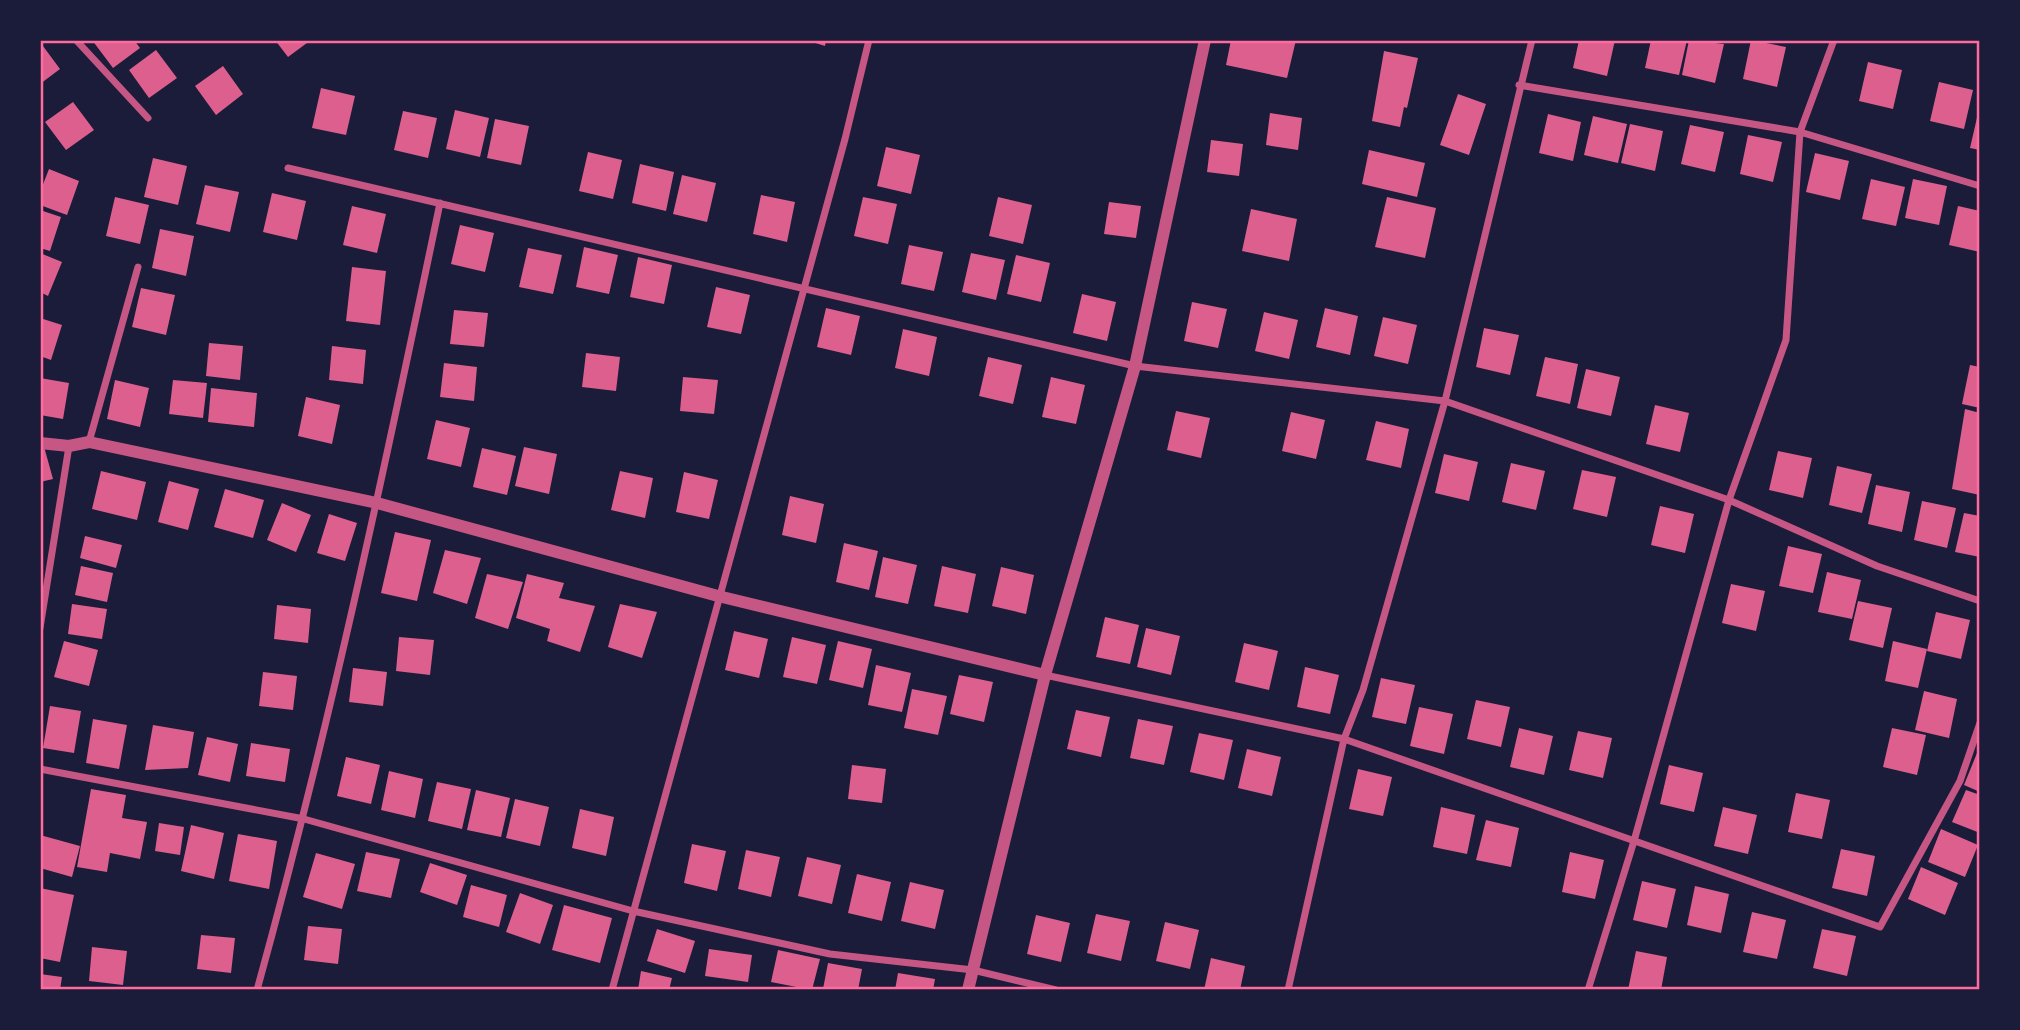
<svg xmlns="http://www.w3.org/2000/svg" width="2020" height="1030" font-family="'Noto Sans',sans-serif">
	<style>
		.building { fill: #dd5f8e }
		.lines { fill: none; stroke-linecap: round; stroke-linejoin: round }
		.minor { stroke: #c65784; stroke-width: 7 }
		.tertiary { stroke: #c65784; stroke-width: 12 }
		.neatline { fill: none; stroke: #ff6b9d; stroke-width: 2.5 }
	</style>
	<rect width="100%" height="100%" fill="#1b1b3a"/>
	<path class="building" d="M92,40H134L140,48L113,68Z
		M275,40H311L288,57Z
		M806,40H826L825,46Z
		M1231,40H1296L1287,78L1226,65Z
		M1579,40H1615L1607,76L1573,68Z
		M1651,40H1687L1679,75L1645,68Z
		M1689,40L1724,44L1715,83L1682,75Z
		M1751,40L1786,47L1777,87L1743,79Z
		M40,42L60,69L40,84Z
		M156,50L177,78L149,98L129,70Z
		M1384,51L1418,58L1407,108L1404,107L1400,127L1372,121Z
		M1868,62L1902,70L1893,109L1859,101Z
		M223,66L243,94L216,115L195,86Z
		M1939,82L1973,90L1964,129L1930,121Z
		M321,88L355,96L346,135L312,128Z
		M1458,94L1486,104L1469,155L1440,145Z
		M73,102L94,130L66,150L45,122Z
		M1979,109H1980V150L1970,148Z
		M455,110L489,118L480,157L446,149Z
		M403,111L437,118L428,158L394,150Z
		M1270,113L1302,118L1298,150L1266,145Z
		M1548,114L1581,122L1573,161L1539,153Z
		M1593,116L1627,124L1618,163L1584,155Z
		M495,119L529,126L521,165L487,158Z
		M1630,124L1663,131L1655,171L1621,163Z
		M1690,125L1724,132L1715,172L1681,164Z
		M1748,135L1782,142L1773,182L1740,174Z
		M1211,140L1243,144L1239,176L1207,172Z
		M886,147L920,155L911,194L877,186Z
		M1369,150L1425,163L1417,197L1362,184Z
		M588,152L622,160L613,199L579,191Z
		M1815,153L1849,161L1840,200L1806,192Z
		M153,158L187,166L178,205L144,197Z
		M640,164L674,172L666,211L632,203Z
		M49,169L79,181L67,215L40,205V192Z
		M682,175L716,183L707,222L673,214Z
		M1871,179L1905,187L1896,226L1862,219Z
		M1913,179L1947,186L1939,225L1905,218Z
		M205,185L239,192L230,232L196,224Z
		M272,193L306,201L297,240L263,232Z
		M761,195L795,202L787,242L753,234Z
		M115,197L149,205L140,244L106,236Z
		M863,197L897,204L888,244L854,236Z
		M998,197L1032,205L1023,244L989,236Z
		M1387,197L1436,208L1425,258L1375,247Z
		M1109,202L1141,206L1136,238L1104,234Z
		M352,206L386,214L377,253L343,245Z
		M1958,206L1980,211V252L1949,245Z
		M1251,209L1297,219L1289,261L1242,251Z
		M40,210L61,217L50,251L40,248Z
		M460,225L494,233L485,272L451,264Z
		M160,229L194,236L186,276L152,268Z
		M909,245L943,252L934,291L901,284Z
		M584,247L618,255L609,294L576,287Z
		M528,248L562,255L553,294L519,287Z
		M40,253L62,262L48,296L40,292Z
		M971,253L1005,260L996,300L962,292Z
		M1016,255L1050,263L1041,302L1007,294Z
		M638,257L672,265L664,304L630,297Z
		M352,267L386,271L380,325L346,321Z
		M716,287L750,295L741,334L707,327Z
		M141,288L175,295L166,335L132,327Z
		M1082,294L1116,302L1107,341L1073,333Z
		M1192,302L1227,309L1218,348L1184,341Z
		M826,308L860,316L851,355L817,347Z
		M1325,308L1358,316L1350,355L1316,347Z
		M454,310L488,313L484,347L450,344Z
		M1264,312L1298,320L1289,359L1255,351Z
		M1383,317L1417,325L1408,364L1374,356Z
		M40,318L62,325L51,360L40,356Z
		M1484,328L1519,335L1510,375L1476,367Z
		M903,329L937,337L929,376L895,368Z
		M209,343L243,346L240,380L206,376Z
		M332,346L366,350L363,384L329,380Z
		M586,353L620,357L616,391L582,387Z
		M988,357L1022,365L1013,404L979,396Z
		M1545,357L1578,364L1570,404L1536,396Z
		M444,363L477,367L474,401L440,397Z
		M1970,365L1980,367V408L1962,404Z
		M1586,369L1620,377L1611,416L1577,408Z
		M683,377L718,380L714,414L680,411Z
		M1051,377L1085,385L1076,424L1042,417Z
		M40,378L69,383L63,419L40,415Z
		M115,380L149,388L140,427L107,419Z
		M173,380L207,383L203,418L169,414Z
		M211,388L257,393L254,427L208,422Z
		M306,397L340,405L332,444L298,436Z
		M1655,405L1689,413L1680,452L1646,444Z
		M1965,409L1980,413V495L1952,489Z
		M1176,411L1210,418L1201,458L1167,450Z
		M1291,412L1325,420L1316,459L1282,451Z
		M436,420L470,428L461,467L427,459Z
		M1376,421L1409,429L1401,468L1366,460Z
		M43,443L53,479L40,482V444Z
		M524,447L557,454L549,494L515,486Z
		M482,448L516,456L507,495L473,487Z
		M1778,451L1812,458L1803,498L1769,490Z
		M1444,454L1478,462L1469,501L1435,493Z
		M1511,463L1545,471L1536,510L1502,502Z
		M1837,466L1872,474L1862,513L1829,505Z
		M1582,470L1616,477L1607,517L1573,509Z
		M101,471L146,482L137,520L92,509Z
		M620,471L653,478L645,518L611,510Z
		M684,472L718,480L709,519L676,512Z
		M169,481L199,489L188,530L158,522Z
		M1876,485L1910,492L1902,532L1868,524Z
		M225,489L264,500L253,538L214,527Z
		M790,496L824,504L816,543L782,535Z
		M1922,501L1956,508L1947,548L1914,540Z
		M282,503L311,515L296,552L267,540Z
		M1660,506L1694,514L1685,553L1651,545Z
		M1964,513L1980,516V557L1955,552Z
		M329,514L357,523L345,561L317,553Z
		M395,532L431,540L417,601L381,593Z
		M85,536L122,545L116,568L80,558Z
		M844,543L878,551L869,590L836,582Z
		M1788,546L1822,554L1813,593L1779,586Z
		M445,550L481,558L467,604L433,593Z
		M883,557L917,565L908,604L875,597Z
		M81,566L113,573L107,602L75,595Z
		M942,566L976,574L968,613L934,606Z
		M1001,567L1034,575L1026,614L992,606Z
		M1827,572L1861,580L1852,619L1818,612Z
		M487,574L523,582L508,629L475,618Z
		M527,574L564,583L559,598L595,606L580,652L547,641L550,629L516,618Z
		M1731,584L1765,591L1756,631L1722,623Z
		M1858,601L1892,608L1883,648L1849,640Z
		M72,604L107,609L102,639L68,634Z
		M620,604L657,612L642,658L608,647Z
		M277,605L311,609L308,643L274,639Z
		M1936,612L1970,620L1961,659L1927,651Z
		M1105,617L1139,625L1130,664L1096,657Z
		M1146,628L1180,636L1171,675L1137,667Z
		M734,631L768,639L759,678L725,670Z
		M399,637L434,640L430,675L396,671Z
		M792,637L826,645L817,684L783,677Z
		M64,641L98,650L89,686L54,677Z
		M838,641L872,649L863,688L829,680Z
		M1893,641L1927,649L1918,688L1885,681Z
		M1244,643L1278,651L1269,690L1235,682Z
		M876,665L911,673L902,712L868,705Z
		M1305,667L1339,675L1330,714L1297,707Z
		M353,668L387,672L383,706L349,702Z
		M263,672L297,676L293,710L259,706Z
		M959,675L993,682L984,722L950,714Z
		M1381,678L1415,685L1406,724L1372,717Z
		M912,689L947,696L938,735L904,728Z
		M1924,691L1957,699L1949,738L1915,730Z
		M1476,700L1510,707L1501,747L1467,739Z
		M50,706L81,711L74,753L43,748Z
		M1419,707L1453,714L1444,754L1410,746Z
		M1076,710L1110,717L1101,757L1067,749Z
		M93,719L127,725L119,769L86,763Z
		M1138,719L1173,726L1164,765L1130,758Z
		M153,725L194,732L188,768L145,770Z
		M1519,728L1553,736L1544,775L1510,767Z
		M1892,728L1926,735L1917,775L1883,767Z
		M1578,731L1612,738L1603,778L1569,770Z
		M1199,733L1233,740L1224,780L1190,772Z
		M207,737L238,744L230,782L198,775Z
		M251,743L290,749L285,782L246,776Z
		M1247,749L1281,757L1272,796L1238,788Z
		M1977,753L1980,754V792L1964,785Z
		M346,757L380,765L371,804L337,796Z
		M852,765L886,769L882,803L848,799Z
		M1669,765L1703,773L1694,812L1660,804Z
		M1358,769L1392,777L1383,816L1349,809Z
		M389,771L423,779L415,818L381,810Z
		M437,782L471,789L462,829L428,821Z
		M91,789L126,795L122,818L147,822L140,859L110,853L107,872L77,867Z
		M476,790L510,798L501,837L467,830Z
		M1966,790L1980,795V833L1952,822Z
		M1796,793L1830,800L1822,839L1788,832Z
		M515,799L549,807L540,846L506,838Z
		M1441,807L1475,815L1467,854L1433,847Z
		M1723,807L1757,815L1748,854L1714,846Z
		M580,809L614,817L606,856L572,848Z
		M1486,820L1519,828L1511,867L1476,860Z
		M159,823L184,827L180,855L155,851Z
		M191,825L224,833L214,879L181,871Z
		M1941,829L1978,845L1965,877L1928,862Z
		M238,834L277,841L269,889L229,881Z
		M40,835L80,846L72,877L40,868Z
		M692,844L726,851L717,891L684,883Z
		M1841,849L1875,856L1867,896L1832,888Z
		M746,850L780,857L771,897L738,889Z
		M366,852L400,859L391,898L357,891Z
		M1570,852L1604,860L1595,899L1562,892Z
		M316,853L355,864L342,909L303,897Z
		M807,857L841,865L832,904L798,896Z
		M430,863L467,875L457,905L420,892Z
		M1921,867L1958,883L1945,915L1908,899Z
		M857,874L891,882L882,921L848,913Z
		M1642,881L1676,889L1667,928L1633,920Z
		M910,882L944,890L935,929L901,921Z
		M471,885L507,895L499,927L463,917Z
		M1695,886L1729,894L1721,933L1687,925Z
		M40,888L74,895L60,962L40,958Z
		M520,893L553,905L540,944L506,932Z
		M564,905L612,918L600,963L552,950Z
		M1752,912L1786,920L1777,959L1743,952Z
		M1096,914L1130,921L1121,961L1087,953Z
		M1036,915L1070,923L1061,962L1027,954Z
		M1165,922L1199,930L1190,969L1156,961Z
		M308,926L342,929L338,964L304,960Z
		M657,929L695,941L685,973L647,961Z
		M1822,929L1856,936L1847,976L1813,968Z
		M201,935L235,938L231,973L197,969Z
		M92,947L127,951L123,985L89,981Z
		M709,949L752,955L748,982L705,976Z
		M778,950L820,959L812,990L771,982Z
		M1636,951L1667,957L1661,990H1628Z
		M1211,958L1245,966L1240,990H1204Z
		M828,963L862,969L858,990L823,989Z
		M641,971L672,978L669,990H638Z
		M898,973L935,979L933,990H895Z
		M40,974L62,977L60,990H40Z"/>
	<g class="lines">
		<path class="minor" d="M76,40L148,118
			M1519,85L1800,132L1980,186
			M288,168L1135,366L1445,401L1729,500L1877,566L1980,601
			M89,442L138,267
			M40,628L69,446
			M1045,675L1344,739L1880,927L1960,781L1980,723
			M40,769L304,819L633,911L830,954L973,970L1056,990
			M257,990C329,730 385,467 440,203
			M612,990L845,139L869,40
			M1288,990L1344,739L1363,690L1445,401L1532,40
			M1588,990L1634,841L1729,500L1786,340L1800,132L1834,40"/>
		<path class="tertiary" d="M40,443L69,446L89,442L377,503L718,596L1045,675
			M968,990L1045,675L1135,366L1205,40"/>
	</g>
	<rect width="2020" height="1030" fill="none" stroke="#1b1b3a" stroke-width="84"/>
	<rect x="42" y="42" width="1936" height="946" class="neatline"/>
</svg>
